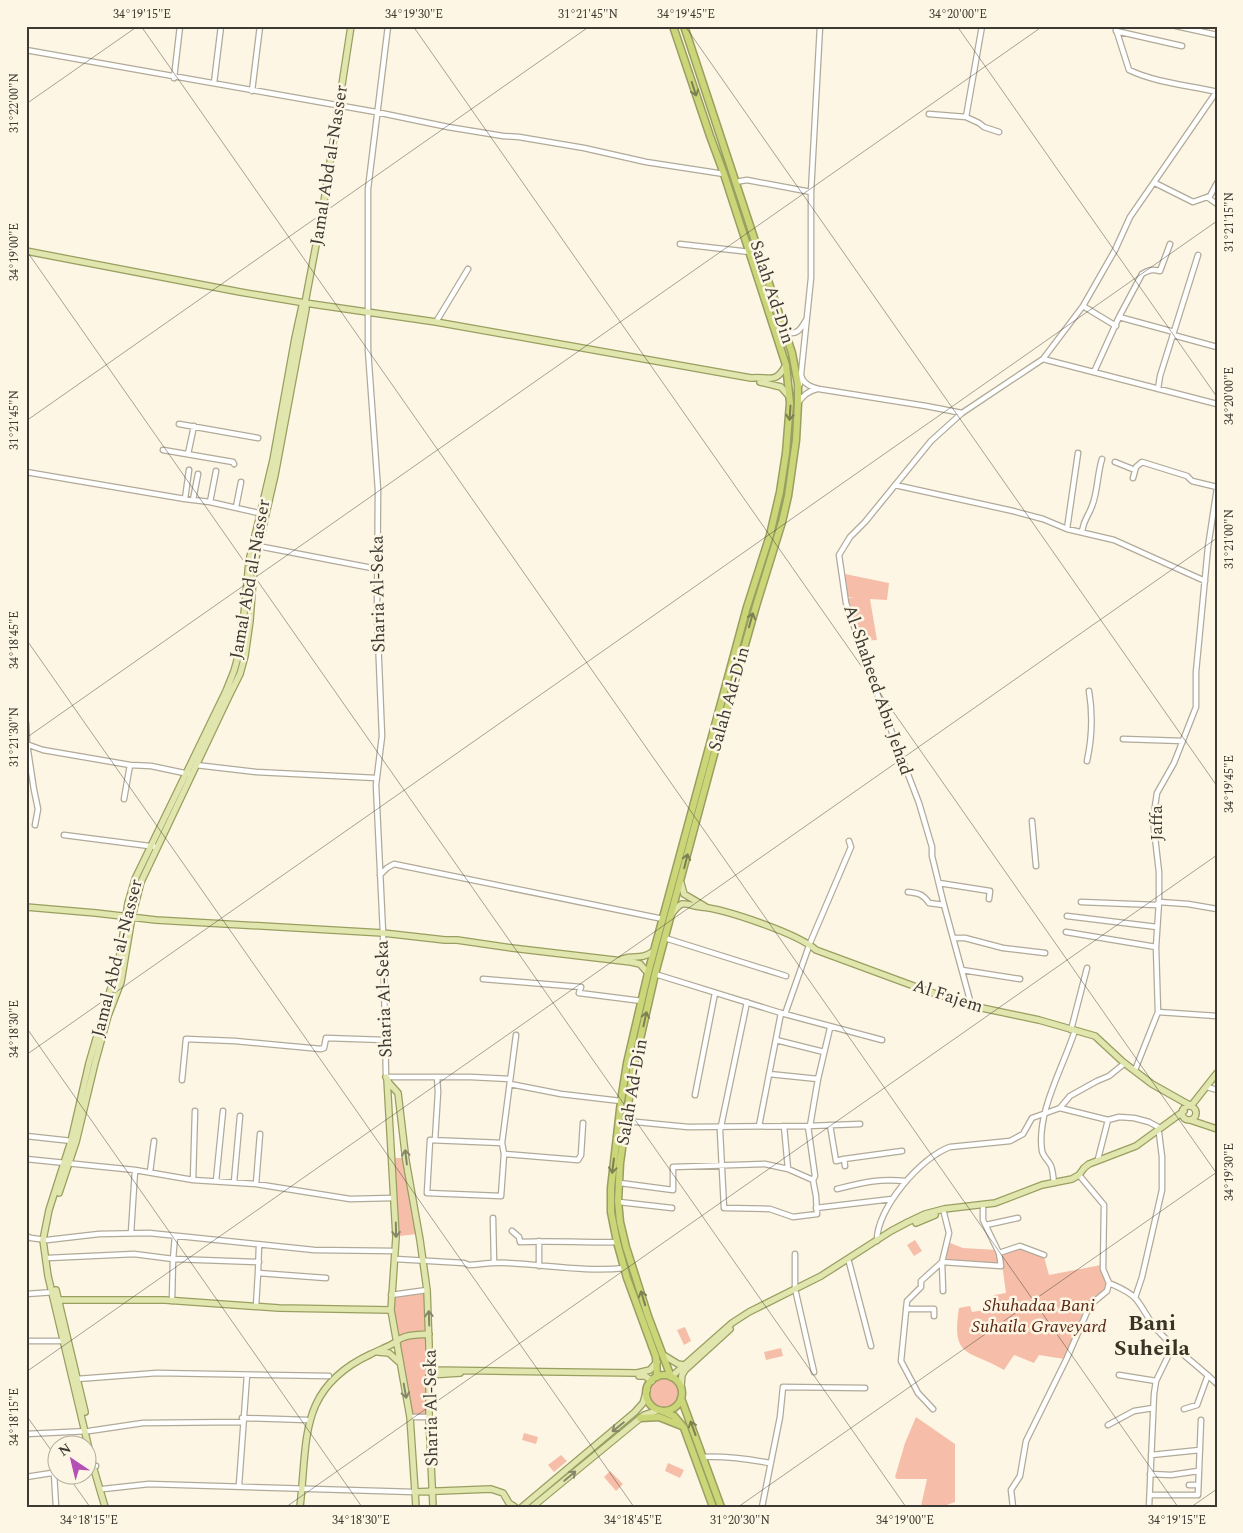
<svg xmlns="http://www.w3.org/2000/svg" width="1243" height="1533" font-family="Spectral,serif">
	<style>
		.green { fill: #f6bea9 }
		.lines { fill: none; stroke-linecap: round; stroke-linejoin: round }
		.minor-casing { stroke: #b1aa99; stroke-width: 7 }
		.major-casing { stroke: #999f60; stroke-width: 8 }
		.highway-casing { stroke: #999f60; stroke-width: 9 }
		.minor { stroke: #fff; stroke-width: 4.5 }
		.major { stroke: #e0e6ae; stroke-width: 5.5 }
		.highway { stroke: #cbd678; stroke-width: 6 }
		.oneway { stroke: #7c8052 }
		.oneway2 { stroke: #86876a }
		.ticks { fill: none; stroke: #3c3a32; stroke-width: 1; stroke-opacity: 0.45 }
		.labels { text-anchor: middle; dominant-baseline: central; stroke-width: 5; stroke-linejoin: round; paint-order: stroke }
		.street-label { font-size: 18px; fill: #3c3a32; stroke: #fdf6e4 }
		.park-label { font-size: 18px; font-style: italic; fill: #582511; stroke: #fdf6e4 }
		.district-label { font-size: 22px; font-weight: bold; fill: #3a3426; stroke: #fdf6e4 }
		.neatline { fill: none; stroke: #3c3a32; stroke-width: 2 }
		.ticks-label { font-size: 12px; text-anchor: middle; fill: #3c3a32 }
	</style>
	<rect width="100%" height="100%" fill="#fdf6e4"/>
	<path class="green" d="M845,574L889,583L887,600L870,599L877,640L861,641L848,598H854L848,597Z
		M392,1158H405L417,1234L399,1236Z
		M915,1240L922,1251L914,1256L907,1245Z
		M950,1243L963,1248L997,1250L999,1254L1022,1247L1044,1257L1049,1275L1101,1265L1106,1286L1104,1290L1087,1303L1064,1359L1039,1355L1034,1363L1014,1355L1004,1370C968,1349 951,1359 959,1308L970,1306L972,1312L990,1309L994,1295L1006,1293L1002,1264L945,1259Z
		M424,1294L428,1415H411L403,1358L395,1325V1296Z
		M685,1327L691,1341L684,1345L677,1330Z
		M781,1348L783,1356L766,1360L764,1352Z
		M650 1393a14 14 0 1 1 28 0a14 14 0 1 1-28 0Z
		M916,1417L955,1444V1502L947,1505L921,1506L927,1479H897L895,1477L905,1443Z
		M524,1433L538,1437L536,1444L522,1440Z
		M561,1455L567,1461L554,1472L548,1465Z
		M668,1463L684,1470L680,1478L665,1471Z
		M610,1471L623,1484L616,1491L604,1477Z"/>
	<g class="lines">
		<g class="minor-casing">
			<path id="minor" d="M388,26L368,189V350L378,490L377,614L382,736L376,785L383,933L386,1077H471L510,1079
				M1115,26L1129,70C1157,83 1187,85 1217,92
				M1176,26L1217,35
				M1116,31L1182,46
				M26,50L376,112L448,127L503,136L519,137L584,148L646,162L724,174
				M174,78L180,26
				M214,83L221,26
				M252,91L260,26
				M929,114L966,117L979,123L984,127L999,132
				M966,117L982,26
				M735,182L747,180L811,192
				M1155,183L1193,202L1210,196L1217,183
				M1207,197L1217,204
				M680,244L750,252
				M1083,306L1116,326
				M1119,317L1174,332
				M436,322L468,269
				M785,331C796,337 801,329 806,320
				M1173,335L1217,347
				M1043,359L1217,404
				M1094,372L1119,317L1142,274C1148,270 1152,269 1160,271L1170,244
				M801,375C803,384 811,387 819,389L926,406L962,413
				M800,384L811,278V192L820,26
				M1158,389L1160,376L1198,255
				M798,403C803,395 808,391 817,389
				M179,424L258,438
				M163,450L233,462L234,464
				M188,454L194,426
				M1115,462L1135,470
				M26,472L185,499L210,502L263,514
				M1133,478L1136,467L1142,462L1187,476L1192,481L1217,487
				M895,485L1013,511L1043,519L1067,529L1114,540L1205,581
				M185,499L189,470
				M193,500L198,474
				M210,502L216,471
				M236,507L241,482
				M1067,529L1078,453
				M1082,531C1084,519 1088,517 1092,506C1098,491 1097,475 1102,459
				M258,546L377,569
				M26,723L27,744L34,790L38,809L35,825
				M1123,739L1183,741
				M26,744L43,750L130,765L151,766L189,774
				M1087,761C1092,738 1093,715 1089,691
				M196,765L256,772L376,778
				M124,799L130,765
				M1032,821L1036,866
				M64,835L157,847
				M380,875L387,868L394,864L663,919
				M939,883L990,891L989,899
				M908,892C918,893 923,894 929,903L944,905
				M1081,902L1156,905L1159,902L1188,904L1217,909
				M1067,916L1157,927
				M1066,932L1156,947
				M665,938L786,976
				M953,938H965L1003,948L1045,953
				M962,970L1020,979
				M655,974L781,1013L882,1040
				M483,979L581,987L579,993L642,1001
				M747,1002L720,1131L724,1208L770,1209L793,1217L817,1214L816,1196L813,1180L815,1176L808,1126
				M971,1004L944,905L932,856V847L919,803L878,696L846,603L839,555L850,537L865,522L931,441L962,413L1043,359L1083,306L1115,250L1130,217L1217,91
				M1158,1012L1217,1016
				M785,1014L810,943L851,847L849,841
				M1071,1030L1087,968
				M776,1040L824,1052
				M1135,1070L1158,1012L1156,947L1159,902V872L1153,820L1157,793L1174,763L1196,707V672L1208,547L1217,488
				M769,1074L818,1079
				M182,1080L186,1039L235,1041L321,1049L324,1048L326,1038L385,1040
				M510,1084L561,1094L621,1101
				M1207,1087L1217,1090
				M695,1095L715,993
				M1060,1108L1070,1096L1097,1081L1109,1076L1125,1063
				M626,1121L688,1127L808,1126L860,1124
				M830,1125L836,1161L844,1159
				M759,1126L781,1013
				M784,1126L788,1169
				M810,1126L818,1079L830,1028
				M26,1136L72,1141
				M435,1140L438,1092L437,1077
				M502,1143L430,1140L427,1193L501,1196L504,1154L502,1143L516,1035
				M504,1154L578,1160L581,1155L583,1123
				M26,1159L135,1170L193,1180L256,1184L350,1199L393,1198
				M1098,1159L1108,1120
				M845,1166L844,1159L902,1151
				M150,1172L154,1141
				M193,1180L195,1111
				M216,1181L223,1111
				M234,1182L240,1116
				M620,1183L673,1190V1167L765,1164L788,1169L813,1180
				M1054,1183C1053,1177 1053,1168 1050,1164C1047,1159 1043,1156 1042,1151C1036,1112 1064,1066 1075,1030
				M256,1184L260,1134
				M837,1189C861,1183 880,1178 905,1181
				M619,1202L672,1208
				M816,1208L892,1199
				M983,1208V1220L999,1253L1020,1246L1044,1255
				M493,1218L494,1263
				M986,1225L1018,1218
				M512,1231L519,1237L520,1242C552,1240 584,1243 617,1242
				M131,1233L135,1170
				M26,1236L31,1238L47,1240L99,1234L149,1233L314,1250L395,1251
				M175,1236L173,1259L259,1262
				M539,1241V1266
				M877,1241C876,1209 921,1157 950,1147L1010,1141L1023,1134L1032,1118L1060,1108L1108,1120L1119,1117L1134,1118L1149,1122L1160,1128
				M48,1258L134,1254L173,1259L172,1301
				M395,1259L464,1263L469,1265C482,1264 496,1262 508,1263C548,1265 586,1272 625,1268
				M849,1262L871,1346
				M258,1273L259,1245
				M1109,1283C1118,1287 1129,1291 1136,1299C1145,1310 1150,1324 1161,1334C1178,1352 1199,1366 1217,1384
				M795,1290V1254
				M943,1291L942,1262L1001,1266L999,1253
				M796,1293L814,1372
				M26,1294L55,1292
				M391,1295L427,1290
				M1135,1298L1142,1277L1162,1190V1157L1159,1133
				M256,1306L258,1273L326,1278
				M906,1309H934V1316
				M26,1341H67
				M1119,1375L1156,1381
				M77,1379L157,1373L329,1376
				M933,1409L918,1393L901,1361L907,1301L921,1287V1281L942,1262L949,1233L944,1213
				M1184,1409L1197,1405L1208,1375
				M410,1417H429
				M242,1418L307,1420
				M1108,1425L1134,1411L1153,1408
				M26,1434L89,1431L143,1423L242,1422
				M1151,1455L1200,1450
				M703,1457C726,1456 748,1459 770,1463
				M88,1467L96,1466
				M54,1473L56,1507
				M1150,1474L1171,1475L1198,1471
				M26,1477L58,1472
				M239,1485L247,1375
				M1189,1485H1198
				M103,1489L149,1484L414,1492
				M1150,1495H1198L1201,1420
				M762,1507L780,1417L783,1387L865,1388
				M1013,1507L1011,1490L1020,1476L1026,1441L1067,1358L1090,1305L1107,1291L1109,1283L1103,1269L1104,1205L1079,1175
				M1149,1507L1154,1394L1156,1381L1173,1346"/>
		</g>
		<g class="major-casing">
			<path id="major" d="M26,251L240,292L305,303L436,322L751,378C770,376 775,385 786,365
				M760,382L781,387L789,396
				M681,883L684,894L706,907
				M26,907L96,913L156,920L383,933L445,940H457L512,948L631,962L640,964L648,973
				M671,915C674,911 677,906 682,904C688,903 695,907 701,907C725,909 799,934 816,950L930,992L982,1008L1039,1020L1095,1036L1123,1062L1152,1084L1191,1106L1217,1073
				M622,959C636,954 639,961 654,951
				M386,1077L389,1083L398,1093L406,1161L420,1240L427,1290L429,1345V1417L433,1507
				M387,1079L396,1237L391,1310L410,1417L416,1507
				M1182 1113a7 7 0 1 1 14 0a7 7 0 1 1-14 0Z
				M1190,1120L1217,1129
				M59,1193L76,1142L95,1063L108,1016L121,982L132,917L141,882L229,696L240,674L245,656L250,621L254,566L275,475L306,309L305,303
				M916,1223L935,1215
				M56,1290L85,1412
				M59,1300H165L279,1308L391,1310
				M378,1352L389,1353L399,1362
				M665,1356L678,1364L684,1365
				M430,1370L637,1373L650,1370L657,1362
				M429,1375L460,1373
				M639,1376H645L652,1381
				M671,1377L732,1323L749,1312L821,1276L891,1231L908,1222L925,1214L944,1209L995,1203L1042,1185L1072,1179L1079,1175L1084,1168L1089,1164L1136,1146L1184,1111
				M681,1386L682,1375L685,1370L730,1329
				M414,1492L491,1489L503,1493L509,1503L515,1507
				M105,1507L93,1466L48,1276L43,1240L49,1210L71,1141L89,1063L119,960L128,903L135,879L226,691L234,671L241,646L249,561L273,460L295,338L302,306L305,303L323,208L351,26
				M300,1507C308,1438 298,1388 371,1354C379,1350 388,1347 396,1342C398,1341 400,1338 402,1338C410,1334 421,1335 429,1334
				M522,1507L635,1412L643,1403L647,1390
				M532,1507L644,1415L659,1410"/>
		</g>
		<g class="highway-casing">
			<path id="highway" d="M646 1393a18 18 0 1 1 36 0a18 18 0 1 1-36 0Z
				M657,1377L656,1357L627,1278L617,1242L611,1212V1188L621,1101L627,1063L648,973L747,607L770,535L780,492L786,453L790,403L786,365L724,174L710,136L673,26
				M671,1377L648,1316L626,1247L620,1222L618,1201L620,1163L633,1070L655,974L713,758L756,606L782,522L788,496L796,440L798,403V384L792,353L684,26
				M681,1398L721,1507
				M662,1411L674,1416L684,1428L713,1507
				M640,1418L659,1417L682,1426"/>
		</g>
		<use href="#minor" class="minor"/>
		<use href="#major" class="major"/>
		<use href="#highway" class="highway"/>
	</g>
	<defs><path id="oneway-shaft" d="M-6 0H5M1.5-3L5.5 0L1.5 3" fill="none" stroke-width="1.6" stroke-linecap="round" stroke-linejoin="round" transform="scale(1.25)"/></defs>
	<g class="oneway">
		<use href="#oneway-shaft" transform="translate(694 89) rotate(72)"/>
		<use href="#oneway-shaft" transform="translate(790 413) rotate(94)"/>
		<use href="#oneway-shaft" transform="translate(751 620) rotate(-74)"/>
		<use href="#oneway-shaft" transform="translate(686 861) rotate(-76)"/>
		<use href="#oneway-shaft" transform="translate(645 1019) rotate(-78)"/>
		<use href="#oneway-shaft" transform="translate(613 1166) rotate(97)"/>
		<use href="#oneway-shaft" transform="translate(643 1298) rotate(-107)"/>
		<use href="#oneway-shaft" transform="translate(693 1428) rotate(-110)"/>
	</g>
	<g class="oneway2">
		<use href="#oneway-shaft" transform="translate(406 1157) rotate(-97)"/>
		<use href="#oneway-shaft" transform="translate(396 1230) rotate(89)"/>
		<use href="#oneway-shaft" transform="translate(429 1318) rotate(-92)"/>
		<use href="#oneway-shaft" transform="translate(405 1391) rotate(80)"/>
		<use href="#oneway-shaft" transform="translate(618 1427) rotate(141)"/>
		<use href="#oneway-shaft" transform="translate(570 1476) rotate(-40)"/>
	</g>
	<path class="ticks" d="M141,26L1178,1507M413,26L1217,1174M685,26L1217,786M957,26L1217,397M26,104L138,26M26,250L906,1507M26,421L590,26M26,639L634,1507M26,738L1043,26M26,1027L362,1507M26,1055L1217,221M26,1372L1217,538M26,1415L58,1460M68,1476L90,1507M286,1507L1217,855M738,1507L1217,1172M1191,1507L1217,1489"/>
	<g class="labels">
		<g class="street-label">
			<text transform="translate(329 165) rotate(-81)">Jamal Abd al-Nasser</text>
			<text transform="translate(772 292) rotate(72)">Salah Ad-Din</text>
			<text transform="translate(250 579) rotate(-80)">Jamal Abd al-Nasser</text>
			<text transform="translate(378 594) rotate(-91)">Sharia Al-Seka</text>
			<text transform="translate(878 690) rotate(71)">Al-Shaheed Abu Jehad</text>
			<text transform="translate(729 699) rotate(-74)">Salah Ad-Din</text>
			<text transform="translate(1156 823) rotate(-90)">Jaffa</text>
			<text transform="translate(117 958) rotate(-76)">Jamal Abd al-Nasser</text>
			<text transform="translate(948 996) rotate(18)">Al Fajem</text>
			<text transform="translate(384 999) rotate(-92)">Sharia Al-Seka</text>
			<text transform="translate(632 1092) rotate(-80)">Salah Ad-Din</text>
			<text transform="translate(431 1408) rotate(-91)">Sharia Al-Seka</text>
		</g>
		<g class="park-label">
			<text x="1039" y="1305">Shuhadaa Bani<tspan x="1039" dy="21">Suhaila Graveyard</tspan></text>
		</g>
		<g class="district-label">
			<text x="1152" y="1323">Bani<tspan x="1152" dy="25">Suheila</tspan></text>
		</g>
	</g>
	<rect width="1243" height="1533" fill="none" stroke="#fdf6e4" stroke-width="55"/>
	<g transform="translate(72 1460) rotate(325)"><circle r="24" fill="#fdf6e4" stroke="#b0ab9d"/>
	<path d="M0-4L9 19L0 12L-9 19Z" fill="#b550b5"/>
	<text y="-8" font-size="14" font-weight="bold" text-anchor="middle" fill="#3c3a32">N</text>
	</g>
	<rect x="28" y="28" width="1188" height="1478" class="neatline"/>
	<g class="ticks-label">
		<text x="142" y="18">34°19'15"E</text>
		<text x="414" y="18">34°19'30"E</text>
		<text x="588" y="18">31°21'45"N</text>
		<text x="686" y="18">34°19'45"E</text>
		<text x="958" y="18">34°20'00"E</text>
		<text transform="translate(14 103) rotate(-90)" y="4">31°22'00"N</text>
		<text transform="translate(1229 222) rotate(-90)" y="4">31°21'15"N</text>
		<text transform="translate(14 252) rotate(-90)" y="4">34°19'00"E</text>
		<text transform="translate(1229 396) rotate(-90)" y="4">34°20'00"E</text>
		<text transform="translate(14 420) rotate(-90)" y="4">31°21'45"N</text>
		<text transform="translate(1229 539) rotate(-90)" y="4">31°21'00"N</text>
		<text transform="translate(14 640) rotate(-90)" y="4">34°18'45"E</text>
		<text transform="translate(14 737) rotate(-90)" y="4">31°21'30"N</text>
		<text transform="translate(1229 784) rotate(-90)" y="4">34°19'45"E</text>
		<text transform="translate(14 1029) rotate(-90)" y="4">34°18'30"E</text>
		<text transform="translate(1229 1172) rotate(-90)" y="4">34°19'30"E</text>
		<text transform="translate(14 1417) rotate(-90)" y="4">34°18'15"E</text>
		<text x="89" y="1524">34°18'15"E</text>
		<text x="361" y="1524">34°18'30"E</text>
		<text x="633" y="1524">34°18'45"E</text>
		<text x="740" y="1524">31°20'30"N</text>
		<text x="905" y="1524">34°19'00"E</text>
		<text x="1177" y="1524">34°19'15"E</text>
	</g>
</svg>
